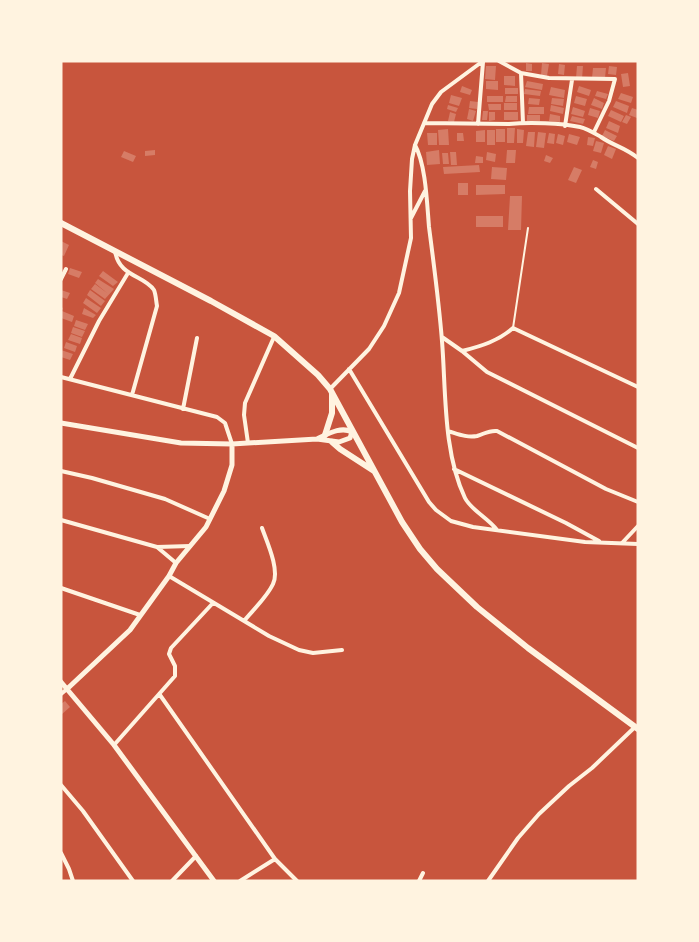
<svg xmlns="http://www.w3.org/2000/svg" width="699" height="942" font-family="'PT Serif',serif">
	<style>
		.building { fill: #d67c66 }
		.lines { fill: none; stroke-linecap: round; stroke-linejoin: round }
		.service { stroke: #fff3e0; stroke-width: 2 }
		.minor { stroke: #fff3e0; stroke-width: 4 }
		.tertiary { stroke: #fff3e0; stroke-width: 5 }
		.primary { stroke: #fff3e0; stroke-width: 6 }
	</style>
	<rect width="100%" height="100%" fill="#c8553d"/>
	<path class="building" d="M526,63L532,64V71H526Z
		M542,63L549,64L547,76L541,75Z
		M559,64L565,65L564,75L558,74Z
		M486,66H496L495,80L485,79Z
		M577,66H583L582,79L576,78Z
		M609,66L617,67L616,75L608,74Z
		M593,68H606L605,78H592Z
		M628,73L630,86L623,87L621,74Z
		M504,76H515V86L504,85Z
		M486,81H498V90L486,89Z
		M527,81L543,84L542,90L525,87Z
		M462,86L472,90L470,95L460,92Z
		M579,86L591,90L589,96L577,92Z
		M551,87L565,90L564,98L549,95Z
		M505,88H518V94H505Z
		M525,89L541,91L540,96L524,94Z
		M597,91L608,94L606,99L595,96Z
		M621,93L633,97L631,103L618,99Z
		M451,95L462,98L459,106L449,103Z
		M487,96H503V102H487Z
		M506,96H517V102H505Z
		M576,96L587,99L585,106L574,103Z
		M529,98L540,99L539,105L528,104Z
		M552,98L564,99L563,106L551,104Z
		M594,98L604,103L602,109L591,105Z
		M470,101L478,102L477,109L469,108Z
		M616,101L629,106L627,113L613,107Z
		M504,103H517V110H504Z
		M488,104H501V110H489Z
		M448,105L458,108L456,112L447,109Z
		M551,105L564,108L563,114L550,111Z
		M529,107H544V114H528Z
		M573,107L585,111L583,117L571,114Z
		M590,108L600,111L598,118L588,115Z
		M632,108L638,110L637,118L629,115Z
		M469,109L476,111L473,121L467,119Z
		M611,110L624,116L621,122L608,116Z
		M483,111H488L487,120H482Z
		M450,112L456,114L454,122L448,121Z
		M489,112H495V120L489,121Z
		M504,112H518V120H504Z
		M550,114L560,116V122L549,121Z
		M527,115H540V121H527Z
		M626,115L631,117L627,124L622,122Z
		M572,116L585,119L583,124L570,121Z
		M609,121L620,126L618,133L606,128Z
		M507,128H515L514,143H507Z
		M448,129L449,145H439L438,130Z
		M496,129H505V142H496Z
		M517,129L524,130L523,143H517Z
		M485,130V142H476V131Z
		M487,130H495V145H487Z
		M605,130L617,136L614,141L602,136Z
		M528,132H535L534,147L526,146Z
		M538,132L546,133L544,148L536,147Z
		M427,133H437V145H428Z
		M457,133H463L464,141H457Z
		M549,133L555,134L554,144L547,143Z
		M558,134L565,136L563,145L556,143Z
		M569,134L580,137L577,145L567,142Z
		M588,137L595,138L593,146L587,145Z
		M596,141L604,143L601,153L593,151Z
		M608,146L616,149L612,159L604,155Z
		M155,150V155L145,156V151Z
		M439,150L440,164L427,165L426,152Z
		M507,150H516L515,163H506Z
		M124,151L136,156L133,162L121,157Z
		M450,152H456L457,165H451Z
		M487,152L496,154L495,162L486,160Z
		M442,153H448L449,164H443Z
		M546,155L553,158L550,163L544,161Z
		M476,156L483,157V163H475Z
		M593,160L598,162L596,169L590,167Z
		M479,165L480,172L444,174L443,167Z
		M492,167L507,168L506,180L491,179Z
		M574,167L582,170L576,183L568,180Z
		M458,183H468V195H458Z
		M476,185H505V194L476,195Z
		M510,196H522L521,230H508Z
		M476,216H503V227H476Z
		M61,241L69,245L64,256L61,255Z
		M70,268L82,272L79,278L68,274Z
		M103,271L118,282L113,286L99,276Z
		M98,279L114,289L105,299L91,289L95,284L107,293L95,283Z
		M61,290L70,293L67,299L61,297Z
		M90,290L105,301L101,306L87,295Z
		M86,298L101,308L97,313L83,303Z
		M61,307L63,308L62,311L74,316L72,322L61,318Z
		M84,308L96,315L93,318L82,314Z
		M76,320L88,324L85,330L74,326Z
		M73,327L85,331L82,337L71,333Z
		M71,334L82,338L80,344L68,340Z
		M66,342L77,346L75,352L64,348Z
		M61,350L73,354L70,360L61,357Z
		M65,701L70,707L61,715V704Z"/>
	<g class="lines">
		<path class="service" d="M513,328L528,228"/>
		<path class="minor" d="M499,61L521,73L549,78L615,79L609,101L594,132
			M521,73L523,123
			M424,123L509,124C529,122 561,123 580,127C588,129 594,133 601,137C614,146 624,147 638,158
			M478,124L483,62
			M565,126L572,80
			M415,145C426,165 427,204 429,227C434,265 439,303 442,341C446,391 443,452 465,498C471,510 488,518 497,530
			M596,189L638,224
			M411,218L425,191
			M115,251C119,277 144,275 154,290C156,295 156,301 157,306L132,395
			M61,279L66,269
			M442,337L462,351L487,372L638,448
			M462,351C482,346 498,341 513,328L638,387
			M349,369L429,502L436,510L451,521L473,527L585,542L638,544
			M61,377L217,417L225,423L232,444
			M70,379L99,321L128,273
			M330,389L369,349L384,326L399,293L411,238L410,191L412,159L415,145L432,104L441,92L483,61
			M183,409L197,338
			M448,431C458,434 467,438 477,436C484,434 489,430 497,431L606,489L638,502
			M248,443L244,415L245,403L274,337
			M454,469L566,523L599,541
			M61,471L92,478L165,499L210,519
			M61,520L157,547L190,546
			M622,543L638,526
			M157,547L176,563
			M169,576L269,636L299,650L313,653L342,650
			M61,588L140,615
			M244,621C253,610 267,597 273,584C280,570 267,542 262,528
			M61,694L67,689
			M160,695L275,859L297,881
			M114,745L175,676V666L169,654L171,648L213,603
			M61,785L83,811L133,881
			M61,853L69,869L73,881
			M172,881L196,856
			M240,881L275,859
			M419,881L423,873
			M488,881L518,838L539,814L569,786L592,768L635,727"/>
		<path class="tertiary" d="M61,423L181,443L232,444L317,439L339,442L350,438L352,432C341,426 328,434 317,439
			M61,682L114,745L214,881
			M67,689L130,630L169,576L176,563L206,527L224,491L232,465V444"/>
		<path class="primary" d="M61,223L211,301L274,336L318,375L330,389L402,522L420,549L437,569L477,607L528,648L638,729
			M325,435L332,413V394
			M332,442L340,449L374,471"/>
	</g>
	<rect width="699" height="942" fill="none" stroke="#fff3e0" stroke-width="125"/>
</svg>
